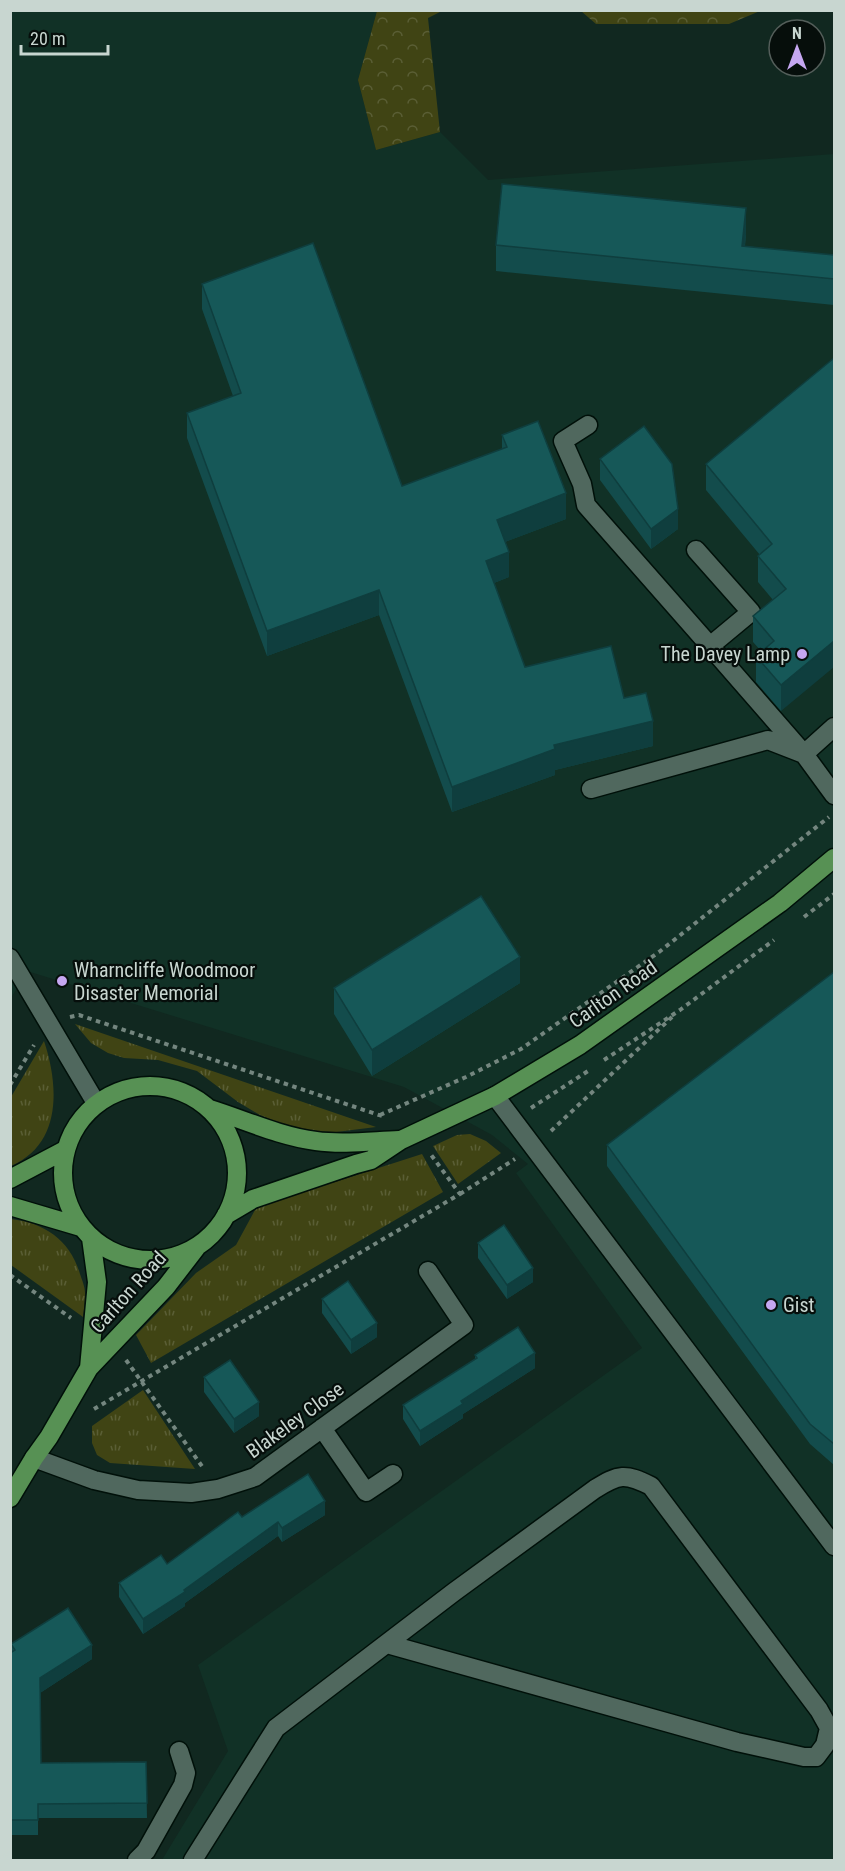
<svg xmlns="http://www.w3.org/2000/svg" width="845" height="1871" font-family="'Roboto Condensed',sans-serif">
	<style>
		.built { fill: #113126 }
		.grass { fill: url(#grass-tufts) }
		.forest { fill: url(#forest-crowns) }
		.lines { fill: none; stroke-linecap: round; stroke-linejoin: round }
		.minor-casing { stroke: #001009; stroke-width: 21 }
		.major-casing { stroke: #001009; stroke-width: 21 }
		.path { stroke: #74867f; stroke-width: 4; stroke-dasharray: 4.5 4.5; stroke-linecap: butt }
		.minor { stroke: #50685e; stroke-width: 18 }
		.major { stroke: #579154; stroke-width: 18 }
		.wall { fill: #134c4c }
		.shaded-wall { fill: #0f3e3e }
		.building { fill: #165858; stroke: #0f3e3e; stroke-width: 1.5 }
		.poi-dot { fill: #c5a7f1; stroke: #060e0b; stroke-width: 2 }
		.labels { text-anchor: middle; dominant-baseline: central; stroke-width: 4.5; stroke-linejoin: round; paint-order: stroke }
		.poi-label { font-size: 20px; fill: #c8d6d0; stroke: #060e0b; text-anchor: start }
		.street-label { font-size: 20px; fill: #c8d6d0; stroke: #060e0b }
	</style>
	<defs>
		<pattern id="grass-tufts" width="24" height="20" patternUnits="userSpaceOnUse" patternTransform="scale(1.5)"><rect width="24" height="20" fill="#404414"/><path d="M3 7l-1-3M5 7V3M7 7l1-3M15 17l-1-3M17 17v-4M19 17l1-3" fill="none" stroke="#5a5e35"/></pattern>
		<pattern id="forest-crowns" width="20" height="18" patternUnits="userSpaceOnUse" patternTransform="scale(1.5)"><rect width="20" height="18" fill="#404414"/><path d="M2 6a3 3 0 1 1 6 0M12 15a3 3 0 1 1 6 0" fill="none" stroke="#5a5e35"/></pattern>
	</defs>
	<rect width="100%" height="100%" fill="#112820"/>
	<path class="built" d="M11,11H377L358,80L376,150L440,132L488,180L834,154V1860H162L228,1751L198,1665L642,1348L516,1173L528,1164L492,1135L404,1087L27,971L11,998Z"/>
	<path class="grass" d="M75,1024L376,1127L336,1132L309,1131L282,1124L260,1115L238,1102L197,1071L158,1060L124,1058L108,1053L91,1043Z
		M44,1041C59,1086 62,1144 11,1166V1097Z
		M470,1134L486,1141L501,1153L458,1184L433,1146L457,1135Z
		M422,1154L443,1192L151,1363L136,1335L196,1273L236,1245L255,1210L282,1195L335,1182Z
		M11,1219C45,1223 70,1240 80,1274C82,1280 85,1287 85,1293C85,1301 84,1309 83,1317L11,1265Z
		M143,1390L195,1469L110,1463L97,1455L92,1443V1426Z"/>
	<path class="forest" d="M377,11H442L428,18L440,132L376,150L358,80Z
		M581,11H760L729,24H596Z"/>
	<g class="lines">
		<g class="minor-casing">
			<path id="minor" d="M588,425L563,441L582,484L586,505L710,646
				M696,550L751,612L710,646L804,754L834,795
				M591,789L768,740L804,754L834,727
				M10,958L96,1103
				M495,1096L834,1546
				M322,1428L366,1492L393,1474
				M34,1458L94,1480L138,1490L191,1493L218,1489L255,1477L464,1325L428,1271
				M137,1860L146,1851L183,1785L186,1773L179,1751
				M193,1860L276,1728L454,1592L595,1489C619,1474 625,1473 651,1486L819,1710L829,1728L825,1745L816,1757H804L737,1742L387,1644"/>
		</g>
		<g class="major-casing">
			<path id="major" d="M63 1173a87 87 0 1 1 174 0a87 87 0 1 1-174 0Z
				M210,1109C245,1120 279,1136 316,1141C343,1145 372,1141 399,1140
				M10,1179L65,1150
				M10,1206L81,1227
				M226,1215L253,1199L356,1164L371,1160L401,1140L495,1096L580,1045L780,903L834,858
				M89,1368L97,1282L91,1238
				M10,1498L34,1458L49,1437L89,1368L166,1287L196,1248"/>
		</g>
		<path class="path" d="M804,917L834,894
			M70,1017L79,1015L382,1116
			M604,1060L680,1010L774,940
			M10,1085L34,1045
			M531,1108L588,1071
			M380,1115L466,1077L521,1049L659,952L829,817
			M551,1131L672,1017
			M460,1194L515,1159
			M10,1275L71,1318
			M126,1360L204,1469
			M94,1409L460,1194L429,1152"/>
		<use href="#minor" class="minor"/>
		<use href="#major" class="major"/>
	</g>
	<path class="wall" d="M746,234L745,246L834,255V305L496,271V245Z
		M202,284L402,486L502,449V435L566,519L505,542L509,577L494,583L525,667L624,698L653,746L555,770V775L452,812L379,615L267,656L187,438V413L233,396L202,309Z
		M834,358L781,711L756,682V656L762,652L753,642V616L773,600L758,582V556L760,555L706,490V464Z
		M600,459L678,529L651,549L600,480Z
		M834,972V1465L810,1444L607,1166V1145Z
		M520,983L372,1076L334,1014V988Z
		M478,1243L533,1282L507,1299L478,1258Z
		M322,1299L377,1337L351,1354L322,1313Z
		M475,1355L535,1368L463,1414V1418L420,1446L403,1419V1405L475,1359Z
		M204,1377L259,1416L234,1433L204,1392Z
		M325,1515L282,1542L278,1536L185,1603V1606L143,1634L119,1597V1583L167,1564L242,1517Z
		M11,1644L92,1659L40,1693L41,1763L146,1762L147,1818H38V1835H10Z"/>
	<path class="shaded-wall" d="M746,208V234L742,272V246Z
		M566,493V519L497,545V520Z
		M678,509V529L651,549V529Z
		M509,552V577L486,586V561Z
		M379,590V615L267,656V631Z
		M834,641V667L781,711V685Z
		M653,721V746L555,770V775L452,812V787L554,745Z
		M520,957V983L372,1076V1050Z
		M533,1268V1282L507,1299V1285Z
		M377,1323V1337L351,1354V1340Z
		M535,1353V1368L463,1414V1418L420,1446V1431L461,1401Z
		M259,1402V1416L234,1433V1419Z
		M325,1501V1515L282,1542V1528Z
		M278,1522V1536L185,1603V1606L143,1634V1619Z
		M92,1645V1659L40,1693V1678Z"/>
	<path class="building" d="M502,184L746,208L742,246L834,255V279L496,245Z
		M313,243L402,486L507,447L502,435L538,421L566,493L497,520L509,552L486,561L525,667L611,646L624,698L646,693L653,721L554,745L555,749L452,787L379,590L267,631L187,413L241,393L202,284Z
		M834,358V641L781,685L756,656L774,641L753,616L786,589L758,556L772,544L706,464Z
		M644,426L672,464L678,509L651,529L600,459Z
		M481,896L520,957L372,1050L334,988Z
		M834,972V1444L810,1424L607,1145Z
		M504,1225L533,1268L507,1285L478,1243Z
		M348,1281L377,1323L351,1340L322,1299Z
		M518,1327L535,1353L461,1401L463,1404L420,1431L403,1405L477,1358L475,1355Z
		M230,1360L259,1402L234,1419L204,1377Z
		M308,1474L325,1501L282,1528L278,1522L184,1590L185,1592L143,1619L119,1583L161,1555L167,1564L238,1512L242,1517Z
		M68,1608L92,1645L40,1678L41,1763L146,1762L147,1803L38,1804V1820H10V1653L15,1650L11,1644Z"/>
	<g class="poi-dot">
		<circle cx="802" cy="654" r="6"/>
		<circle cx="62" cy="981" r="6"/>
		<circle cx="771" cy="1305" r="6"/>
	</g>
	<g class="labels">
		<g class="poi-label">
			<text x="790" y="654" text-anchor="end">The Davey Lamp</text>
			<text x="74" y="970">Wharncliffe Woodmoor<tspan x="74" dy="23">Disaster Memorial</tspan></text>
			<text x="783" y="1305">Gist</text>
		</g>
		<g class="street-label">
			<text transform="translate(613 994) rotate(-35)">Carlton Road</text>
			<text transform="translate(128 1292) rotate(-48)">Carlton Road</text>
			<text transform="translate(295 1420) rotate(-36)">Blakeley Close</text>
		</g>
	</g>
	<rect width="845" height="1871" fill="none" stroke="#c8d6d0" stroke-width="24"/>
	<g transform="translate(797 48)"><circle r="28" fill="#060e0b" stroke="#545e5a" stroke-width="1.5"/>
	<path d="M0-4.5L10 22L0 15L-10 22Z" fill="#c5a7f1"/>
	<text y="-9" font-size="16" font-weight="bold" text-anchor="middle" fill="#c8d6d0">N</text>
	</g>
	<path d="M21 45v9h87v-9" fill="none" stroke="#c8d6d0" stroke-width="3"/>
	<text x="30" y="45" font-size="18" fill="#c8d6d0" stroke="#060e0b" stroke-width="4.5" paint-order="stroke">20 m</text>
</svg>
